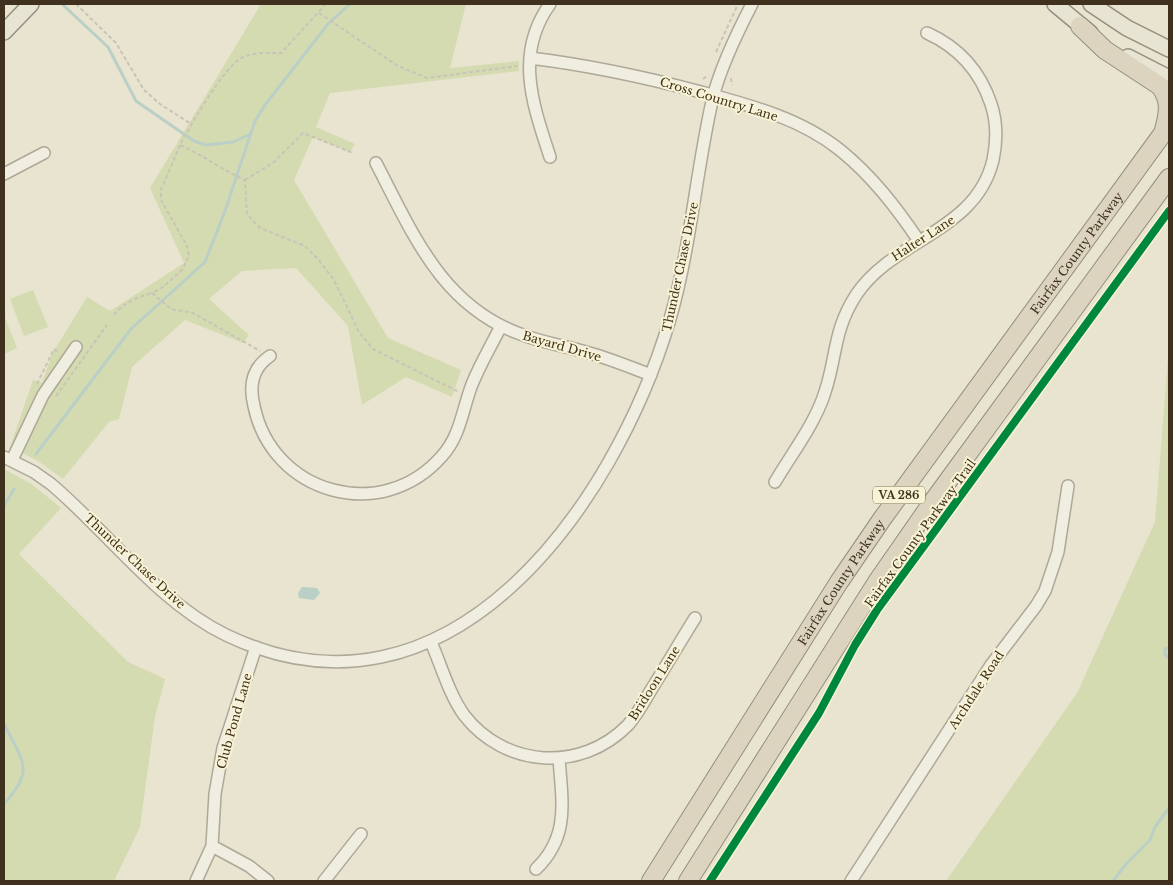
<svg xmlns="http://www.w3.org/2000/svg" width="1173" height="885" font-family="'Libre Baskerville',serif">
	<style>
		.green { fill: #d5dbb1 }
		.water { fill: #bacfc5 }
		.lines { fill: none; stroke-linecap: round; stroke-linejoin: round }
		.stream { stroke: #bacfc5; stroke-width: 3 }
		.minor-casing { stroke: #aea898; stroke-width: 14 }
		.major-casing { stroke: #938e7f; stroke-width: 18 }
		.highway-casing { stroke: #938e7f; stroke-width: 20 }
		.path { stroke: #c9c4b7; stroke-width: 2; stroke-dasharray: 4 2.5; stroke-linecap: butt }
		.minor { stroke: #f0ede1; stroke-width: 11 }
		.major { stroke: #e8e4d3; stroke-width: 15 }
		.highway { stroke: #dcd4bf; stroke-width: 18 }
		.cycleway-casing { stroke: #f9f3d5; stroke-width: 11 }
		.cycleway { stroke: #00873e; stroke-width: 8 }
		.labels { text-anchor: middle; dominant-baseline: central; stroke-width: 4; stroke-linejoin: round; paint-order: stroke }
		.shield { fill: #f9f3d5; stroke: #776b55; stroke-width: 1 }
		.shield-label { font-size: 11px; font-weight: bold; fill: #3f311e }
		.street-label { font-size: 12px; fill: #3f311e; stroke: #f9f3d5 }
	</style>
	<rect width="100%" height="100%" fill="#e8e4d0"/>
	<path class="green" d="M261,4H466L450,68L519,61V71L330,93L316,127L355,144L350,152L313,137L294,180L388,338L461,370L452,397L406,377L362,405L348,326L296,268L242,271L209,299L249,335L243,343L185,320L132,367L119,419L109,422L63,479L38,461L10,447L33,380L42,383L52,354L87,297L110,311L184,263L150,188Z
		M33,290L48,327L24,336L10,299Z
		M4,315L17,348L4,354Z
		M1169,345V881H946L1077,693L1155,522Z
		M4,469L33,485L61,508L19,554L128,662L165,679L155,717L140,827L114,881H4Z"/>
	<path class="water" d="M302,587L317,588L320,593L314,600L299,598L298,593Z"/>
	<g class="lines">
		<path class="stream" d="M62,4L108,47L136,101L194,141L206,145L233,142L251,134
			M36,454L131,329L205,262L225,211L255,121L265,105L328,24L350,4
			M4,506L14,489
			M1169,648L1165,649V655L1169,658
			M4,724C22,761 36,769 4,804
			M1113,881L1126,864L1150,840L1155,827L1169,808"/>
		<g class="minor-casing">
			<path id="minor" d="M550,4C514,54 533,105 550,157
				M530,58C588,65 644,77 701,92C749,105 800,118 840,150C872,176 896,207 919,241
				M376,163C413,234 442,307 523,335C544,343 565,346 586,352C608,358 630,367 651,375
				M4,174L44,153
				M270,356C252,368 249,386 254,406C272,494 382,525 442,456C460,436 462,412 471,387C479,366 491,346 501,326
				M4,457L34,472L51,484C108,532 158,602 226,635C449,742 615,505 670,319C691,247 696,170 713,97C721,66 737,33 752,4
				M12,460L43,395L76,347
				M775,482C792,453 815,424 825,392C837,356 833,331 856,295C893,239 976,232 993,160C997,141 997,122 991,104C980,71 958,47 927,33
				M431,642C441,665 449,694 464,715C505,768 581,773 628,725C637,715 644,702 651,690C666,666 680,642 695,618
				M212,846L249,866L268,881
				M536,869C570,836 562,802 559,758
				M196,881L212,846L215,794L223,748L256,647
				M324,881L361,834
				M851,881L991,665L1036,606L1045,591L1058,552L1068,486"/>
		</g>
		<g class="major-casing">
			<path id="major" d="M1055,4L1090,33
				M1091,4L1127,28L1169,49
				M4,32L31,4
				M1128,57L1169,78"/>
		</g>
		<g class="highway-casing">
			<g id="highway">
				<path d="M1080,26L1105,50L1160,86C1172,102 1168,115 1163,134"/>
				<path id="s1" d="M651,881L839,582L882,519L1169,125"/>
				<path d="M688,881L877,582L934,500L1169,178"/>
			</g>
		</g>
		<path class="path" d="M76,4L116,43L144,90L160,104L191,124
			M326,4L281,53C269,53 254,52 243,57C224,66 190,126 180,145C203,155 222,170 245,180L247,214L260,228L305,246L318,259L334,280L359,332L373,349L459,392
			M319,13L398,66L427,78L517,66
			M716,52L738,4
			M731,78L732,85
			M703,79L708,75
			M180,145L161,190V200L187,246L189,256L182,270L163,287L152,293L171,309L193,313L260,351
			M245,180L274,162L303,133L353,153
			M114,315C123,303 138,297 152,293
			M37,384L54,349L59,353
			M56,396L107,325"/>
		<use href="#minor" class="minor"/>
		<use href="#major" class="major"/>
		<use href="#highway" class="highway"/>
		<g class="cycleway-casing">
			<path id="cycleway" d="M710,881L819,713L855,645L877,610L1169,211"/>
		</g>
		<use href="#cycleway" class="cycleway"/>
	</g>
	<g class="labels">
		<rect class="shield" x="873" y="486.5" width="52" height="17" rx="4"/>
		<g class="shield-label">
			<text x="899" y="495">VA 286</text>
		</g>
		<g class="street-label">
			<text transform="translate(719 99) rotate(17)">Cross Country Lane</text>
			<text transform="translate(923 238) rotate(-33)">Halter Lane</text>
			<text stroke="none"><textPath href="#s1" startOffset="759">Fairfax County Parkway</textPath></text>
			<text transform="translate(680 267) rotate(-78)">Thunder Chase Drive</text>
			<text transform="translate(562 346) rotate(16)">Bayard Drive</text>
			<text transform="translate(920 533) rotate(-54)">Fairfax County Parkway Trail</text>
			<text transform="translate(135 561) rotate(43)">Thunder Chase Drive</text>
			<text stroke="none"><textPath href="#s1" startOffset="354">Fairfax County Parkway</textPath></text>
			<text transform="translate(654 683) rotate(-58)">Bridoon Lane</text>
			<text transform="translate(976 690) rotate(-57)">Archdale Road</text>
			<text transform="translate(234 721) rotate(-74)">Club Pond Lane</text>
		</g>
	</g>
	<rect width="1173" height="885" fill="none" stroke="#3f311e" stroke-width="10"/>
</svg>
